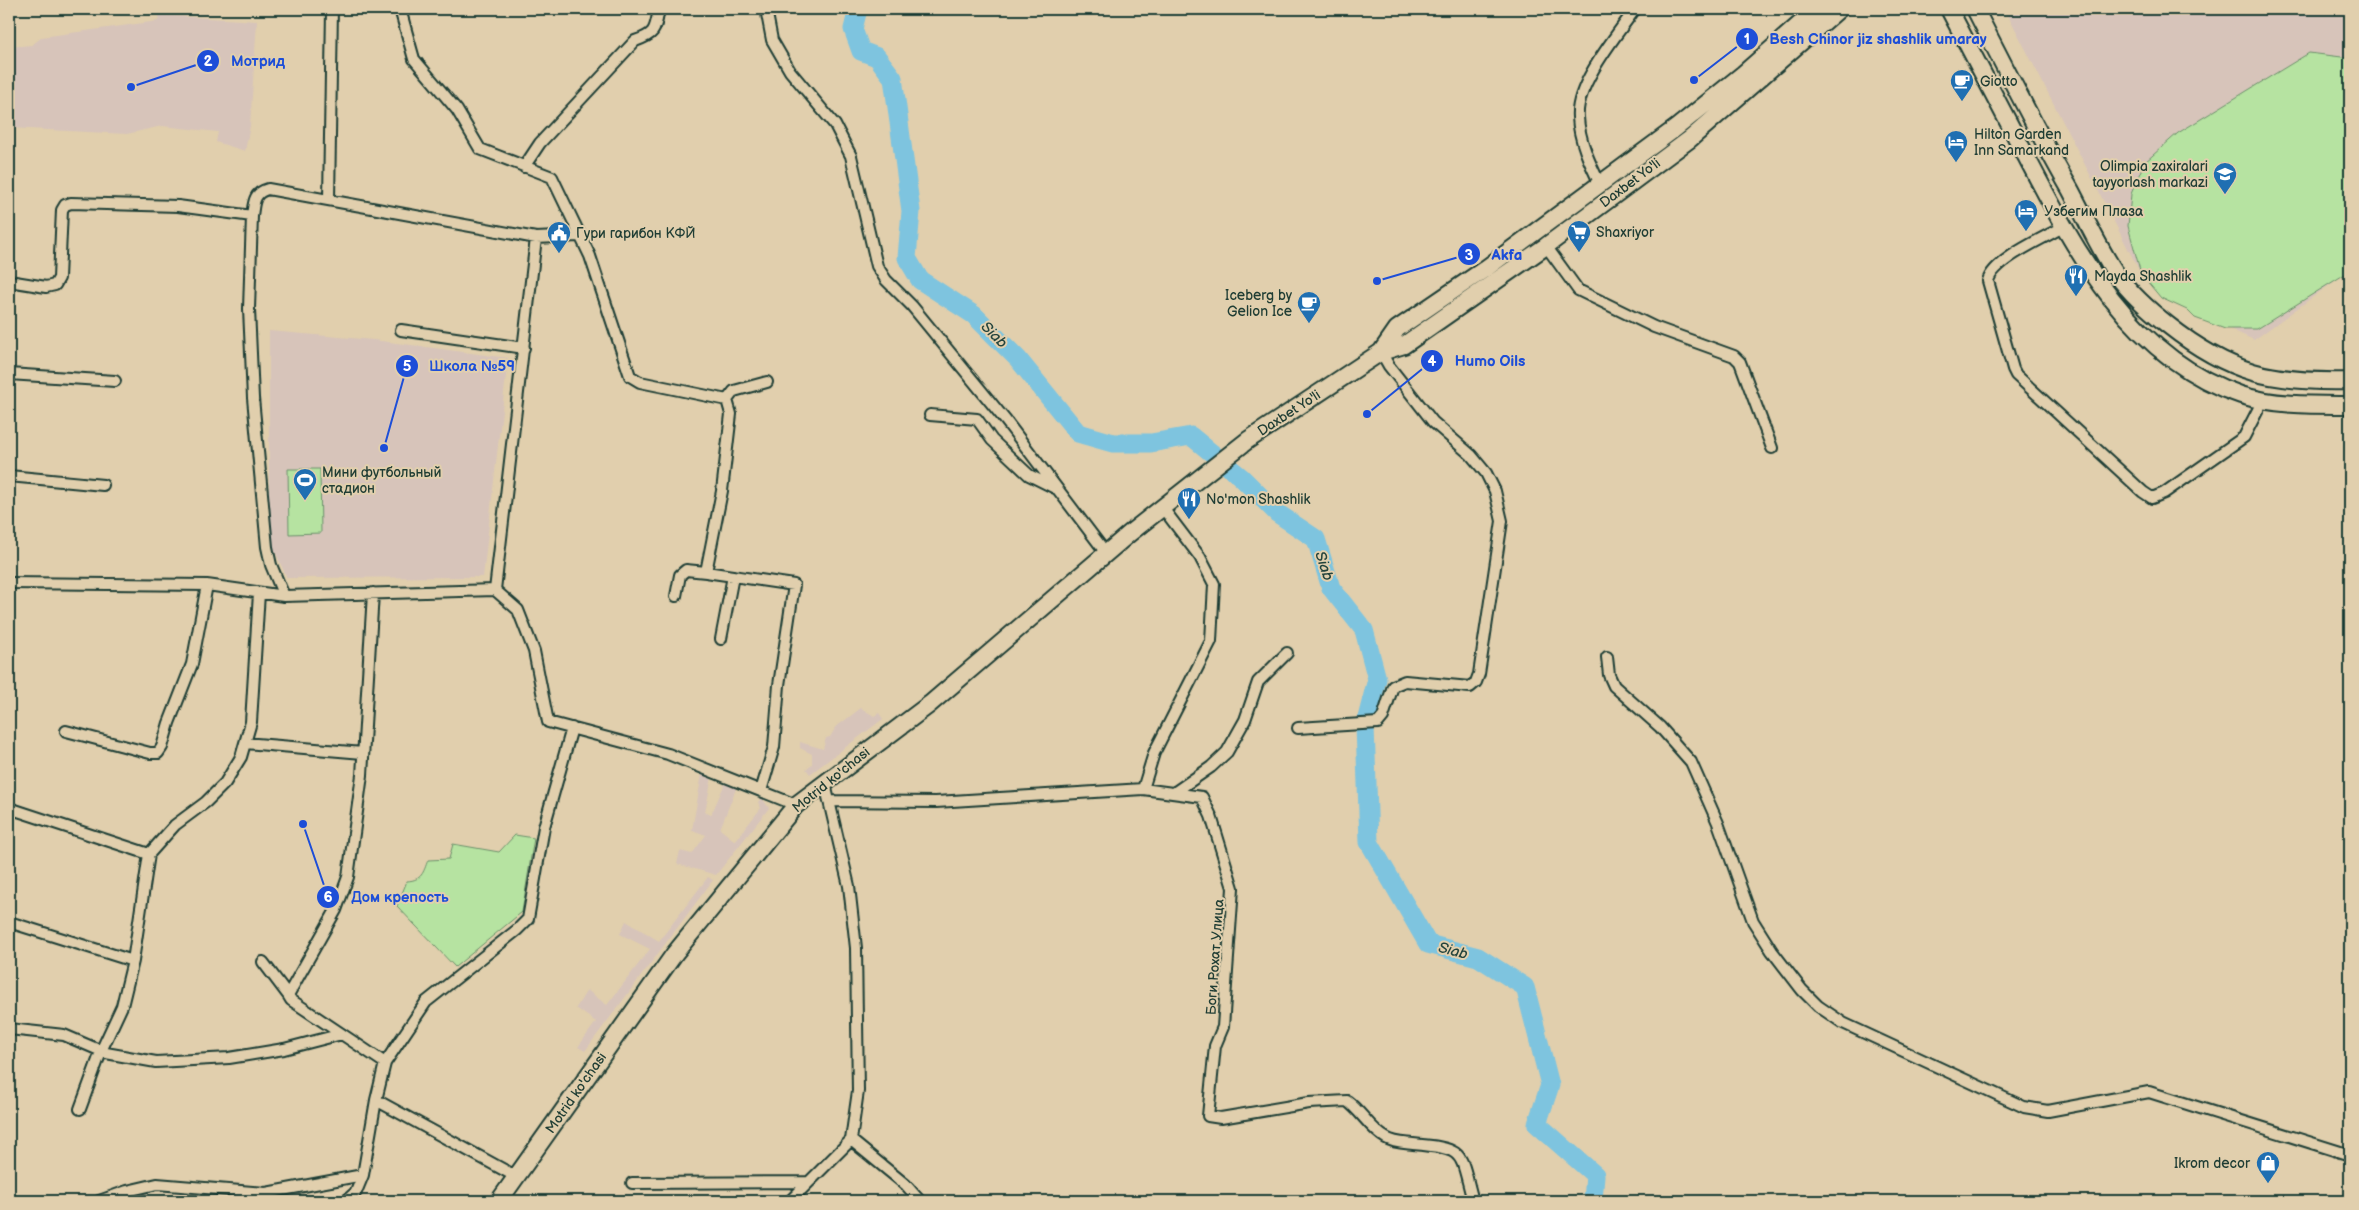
<svg xmlns="http://www.w3.org/2000/svg" width="2359" height="1210" font-family="'Balsamiq Sans',sans-serif">
	<style>
		.built { fill: #d7c4ba }
		.green { fill: #b6e3a1; stroke: #6a906a }
		.lines { fill: none; stroke-linecap: round; stroke-linejoin: round }
		.river { stroke: #7ec4df; stroke-width: 19 }
		.street-casing { stroke: #1f3d34; stroke-width: 14 }
		.primary-casing { stroke: #1f3d34; stroke-width: 20 }
		.street { stroke: #e1cfad; stroke-width: 10 }
		.primary { stroke: #e1cfad; stroke-width: 16 }
		.labels { text-anchor: middle; dominant-baseline: central; stroke-width: 4; stroke-linejoin: round; paint-order: stroke }
		.poi-label { font-size: 14px; fill: #1f3d34; stroke: #e1cfad; text-anchor: start }
		.street-label { font-size: 14px; fill: #1f3d34; stroke: #e1cfad }
		.water-label { font-size: 15px; font-style: italic; fill: #24443d; stroke: #e1cfad }
		.leader { fill: none; stroke: #1d4ed8; stroke-width: 2 }
		.callout-dot { fill: #1d4ed8; stroke: #e1cfad; stroke-width: 2 }
		.mark-label { font-size: 15px; text-anchor: middle; font-weight: bold; fill: #fff }
		.callout-label { font-size: 15px; text-anchor: middle; font-weight: bold; fill: #1d4ed8; stroke: #e1cfad; stroke-width: 4; stroke-linejoin: round; paint-order: stroke }
	</style>
	<rect width="100%" height="100%" fill="#e1cfad"/>
	<filter id="ink" filterUnits="userSpaceOnUse"><feTurbulence type="fractalNoise" baseFrequency=".02" numOctaves="2"/><feDisplacementMap in="SourceGraphic" scale="10" xChannelSelector="R" yChannelSelector="G"/><feConvolveMatrix kernelMatrix="1 2 1 2 8 2 1 2 1" color-interpolation-filters="sRGB"/></filter>
	<g filter="url(#ink)">
		<path class="built" d="M2005,9H2350V270L2254,340L2161,298L2141,274Z
			M159,15L257,21L250,126L245,151L216,142L218,132L162,126L127,134L9,128V47L32,45L42,37L158,21Z
			M269,331L374,340L508,358L483,577L287,578L269,538Z
			M861,708L874,716L879,713L883,719L810,774L806,769L812,764V754L800,748V742L823,749L826,738L830,737L836,727Z
			M702,774L712,777L705,812L711,815L726,781L737,786L720,829L735,841L761,808L758,802L762,798L769,808L716,875L677,864L680,851L692,854L706,835L692,830Z
			M708,877L713,880L585,1051L578,1047L596,1022L576,1008L587,990L607,1005L650,949L620,934L626,921L659,941Z"/>
		<path class="green" d="M2309,53L2350,58V271L2257,329H2225L2195,318L2187,310L2161,298L2141,274L2128,226L2131,194L2144,163L2178,133Z
			M288,469H320L321,533L289,534Z
			M515,835L534,838L522,912L455,967L397,906L407,881C422,880 423,873 428,860L449,859L453,844L499,852Z"/>
		<g class="lines">
			<path class="river" d="M858,9L853,29L861,51L877,57L893,78L911,211L907,258L920,280L974,315L1018,359L1078,433L1113,443H1151L1191,436L1241,477L1277,513L1316,539L1331,588L1364,630L1377,679L1365,726L1369,842L1428,944L1478,957L1525,987L1550,1085L1537,1124L1595,1175L1593,1201"/>
			<g class="street-casing">
				<path id="street" d="M400,9L414,59L457,110L480,149L552,177L590,256L630,376L640,382L727,400L731,414L722,491L706,572L794,585L779,685L774,747L761,791
					M766,9L772,40L790,71L835,125L851,156L877,266L886,280L912,306L1006,421L1106,553
					M524,167L540,143L635,41C656,34 655,30 659,9
					M1600,184C1590,164 1579,140 1578,117C1575,85 1617,35 1635,9
					M329,199L332,9
					M252,216C254,203 253,193 268,189L536,238L579,236
					M2063,227C2044,238 1993,260 1988,281L2013,369L2016,375L2143,492L2152,498L2164,493L2244,437L2263,400
					M1546,246L1578,290L1654,327L1734,356L1740,362L1772,448
					M9,281L46,287L55,285L59,278L62,210L65,205L71,203L178,206L252,216L249,309L253,398L267,547L271,565L284,596
					M401,330L524,348
					M9,374L115,381
					M727,400L734,391L767,382
					M930,415L977,419L992,440L1029,475L1055,488
					M9,476L103,485
					M9,583L207,585L284,596L495,590L518,610L534,651L548,722L668,754L796,805
					M495,590L536,238
					M373,593L362,775L348,877L336,910L288,995L291,1000L385,1063
					M676,596L680,575L686,570L706,572
					M721,639L733,576
					M1607,657L1609,675L1614,686L1660,727L1691,762L1718,823L1753,921L1772,951L1802,990L1818,1006L1843,1023L2024,1107L2048,1111L2149,1092L2350,1155
					M1298,728L1378,723L1383,717L1393,686L1405,681L1470,687L1476,682L1479,674L1502,521L1495,491L1486,473L1471,455L1433,422L1389,366L1381,352
					M66,731L150,753H158L162,747L169,723L192,664L207,585
					M245,743L363,753
					M1143,789L1154,753L1211,641L1214,584L1200,557L1162,507
					M1175,792L1211,767L1227,752L1245,720L1258,682L1287,653
					M829,801L936,802L1143,789L1202,797L1211,816L1233,888L1223,1027L1215,1046L1208,1116L1221,1118L1309,1103L1347,1101C1361,1111 1371,1130 1386,1138C1394,1143 1404,1143 1413,1144C1467,1149 1459,1151 1473,1201
					M9,808L149,854
					M9,922L133,961
					M263,962L288,995
					M9,1029L64,1035L106,1053L156,1062L229,1058L284,1049L342,1034
					M376,1100L517,1177
					M80,1109L102,1049L122,1006L133,961L149,854L175,825L206,802L225,783L241,757L251,722L259,593
					M851,1140L906,1185L920,1201
					M632,1183L809,1182
					M99,1201L127,1191L157,1184L266,1193L363,1175
					M346,1201L356,1192L363,1175L376,1100L385,1063L426,1002L517,930L528,919L544,827L572,728
					M790,1201L851,1140L858,1091L856,948L849,886L825,784"/>
			</g>
			<g class="primary-casing">
				<path id="primary" d="M1949,9C1975,58 2000,107 2026,156C2076,252 2131,359 2241,395C2275,406 2315,405 2350,405
					M1975,9C2006,69 2036,130 2070,189C2085,217 2099,249 2117,275C2131,294 2150,311 2168,325C2230,374 2273,383 2350,381
					M1381,352L1397,329L1485,269L1676,128L1743,74L1817,9
					M499,1201L675,953L796,805L930,704L1130,533L1248,440L1381,352L1404,345L1546,246L1690,139L1839,9"/>
			</g>
			<use href="#street" class="street"/>
			<use href="#primary" class="primary"/>
		</g>
	</g>
	<defs>
		<g id="cafe-pin" transform="scale(1.25)"><path d="M0 17L-7.5 6A9.5 9.5 0 1 1 7.5 6Z" fill="#1f6fb2" stroke="#e1cfad"/><path d="M-5.5-4.5H6V0H3Q3 3.5 0 3.5H-2.5Q-5.5 3.5-5.5 0ZM3-3.2v2h1.7v-2ZM-6 4.5H4V6H-6Z" fill="#fff"/></g>
		<g id="hotel-pin" transform="scale(1.25)"><path d="M0 17L-7.5 6A9.5 9.5 0 1 1 7.5 6Z" fill="#1f6fb2" stroke="#e1cfad"/><path d="M-6-4.5h1.5V1H6V5H4.5V3h-9V5H-6ZM-4 0a1.8 1.8 0 1 1 3.6 0ZM.5 0V-2.5h3Q6-2.5 6 0Z" fill="#fff"/></g>
		<g id="university-pin" transform="scale(1.25)"><path d="M0 17L-7.5 6A9.5 9.5 0 1 1 7.5 6Z" fill="#1f6fb2" stroke="#e1cfad"/><path d="M0-5L7-2L0 1L-7-2ZM-4 1L0 2.5L4 1V4Q0 6-4 4Z" fill="#fff"/></g>
		<g id="supermarket-pin" transform="scale(1.25)"><path d="M0 17L-7.5 6A9.5 9.5 0 1 1 7.5 6Z" fill="#1f6fb2" stroke="#e1cfad"/><path d="M-6-5.5h2.5l.6 2H6L4.5 2H-2.5L-4.4-4H-6ZM-1.5 3.2a1.3 1.3 0 1 0 .1 0ZM3 3.2a1.3 1.3 0 1 0 .1 0Z" fill="#fff"/></g>
		<g id="civic-pin" transform="scale(1.25)"><path d="M0 17L-7.5 6A9.5 9.5 0 1 1 7.5 6Z" fill="#1f6fb2" stroke="#e1cfad"/><path d="M-.6-6.5H3V-4.5H.6V-3L4-1V1h2V6H-6V1h2V-1L-.6-3ZM-1.2 2.5V6h2.4V2.5Z" fill="#fff"/></g>
		<g id="restaurant-pin" transform="scale(1.25)"><path d="M0 17L-7.5 6A9.5 9.5 0 1 1 7.5 6Z" fill="#1f6fb2" stroke="#e1cfad"/><path d="M-5-6h1v4h1v-4h1v4h1v-4h1v5L-1.5 .5V6h-2V.5L-5-1ZM5-6V6H3V1.5H1.5Q1.5-4 5-6Z" fill="#fff"/></g>
		<g id="stadium-pin" transform="scale(1.25)"><path d="M0 17L-7.5 6A9.5 9.5 0 1 1 7.5 6Z" fill="#1f6fb2" stroke="#e1cfad"/><path d="M0-5a6.5 5 0 1 0 0 10a6.5 5 0 1 0 0-10ZM-3.5-1.8h7v3.6h-7Z" fill="#fff"/></g>
		<g id="shop-pin" transform="scale(1.25)"><path d="M0 17L-7.5 6A9.5 9.5 0 1 1 7.5 6Z" fill="#1f6fb2" stroke="#e1cfad"/><path d="M-5-2.5h2.3a2.7 3.5 0 0 1 5.4 0H5L5.5 6h-11ZM-1.5-2.5h3a1.5 2.3 0 0 0-3 0Z" fill="#fff"/></g>
	</defs>
	<g fill-rule="evenodd">
		<use href="#cafe-pin" x="1962" y="81"/>
		<use href="#hotel-pin" x="1956" y="142"/>
		<use href="#university-pin" x="2225" y="174"/>
		<use href="#hotel-pin" x="2026" y="211"/>
		<use href="#supermarket-pin" x="1579" y="232"/>
		<use href="#civic-pin" x="559" y="233"/>
		<use href="#restaurant-pin" x="2076" y="276"/>
		<use href="#cafe-pin" x="1309" y="303"/>
		<use href="#stadium-pin" x="305" y="480"/>
		<use href="#restaurant-pin" x="1189" y="499"/>
		<use href="#shop-pin" x="2268" y="1163"/>
	</g>
	<g class="labels">
		<g class="poi-label">
			<text x="1980" y="81">Giotto</text>
			<text x="1974" y="134">Hilton Garden<tspan x="1974" dy="16">Inn Samarkand</tspan></text>
			<text x="2208" y="166" text-anchor="end">Olimpia zaxiralari<tspan x="2208" dy="16">tayyorlash markazi</tspan></text>
			<text x="2044" y="211">Узбегим Плаза</text>
			<text x="1596" y="232">Shaxriyor</text>
			<text x="576" y="233">Гури гарибон КФЙ</text>
			<text x="2094" y="276">Mayda Shashlik</text>
			<text x="1292" y="295" text-anchor="end">Iceberg by<tspan x="1292" dy="16">Gelion Ice</tspan></text>
			<text x="322" y="472">Мини футбольный<tspan x="322" dy="16">стадион</tspan></text>
			<text x="1206" y="499">No'mon Shashlik</text>
			<text x="2250" y="1163" text-anchor="end">Ikrom decor</text>
		</g>
		<g class="street-label">
			<text transform="translate(1630 183) rotate(-37)">Daxbet Yo'li</text>
			<text transform="translate(1289 413) rotate(-33)">Daxbet Yo'li</text>
			<text transform="translate(831 780) rotate(-39)">Motrid ko'chasi</text>
			<text transform="translate(1215 957) rotate(-86)">Боги Рохат Улица</text>
			<text transform="translate(576 1093) rotate(-55)">Motrid ko'chasi</text>
		</g>
		<g class="water-label">
			<text transform="translate(994 335) rotate(45)">Siab</text>
			<text transform="translate(1324 566) rotate(72)">Siab</text>
			<text transform="translate(1453 951) rotate(14)">Siab</text>
		</g>
	</g>
	<path class="leader" d="M1694 80L1747 39M131 87L208 61M1377 281L1469 254M1367 414L1432 361M384 448L407 366M303 824L328 897"/>
	<g class="callout-dot">
		<circle cx="1694" cy="80" r="5"/>
		<circle cx="131" cy="87" r="5"/>
		<circle cx="1377" cy="281" r="5"/>
		<circle cx="1367" cy="414" r="5"/>
		<circle cx="384" cy="448" r="5"/>
		<circle cx="303" cy="824" r="5"/>
		<circle cx="1747" cy="39" r="12"/>
		<circle cx="208" cy="61" r="12"/>
		<circle cx="1469" cy="254" r="12"/>
		<circle cx="1432" cy="361" r="12"/>
		<circle cx="407" cy="366" r="12"/>
		<circle cx="328" cy="897" r="12"/>
	</g>
	<g class="mark-label">
		<text x="1747" y="44">1</text>
		<text x="208" y="66">2</text>
		<text x="1469" y="260">3</text>
		<text x="1432" y="366">4</text>
		<text x="407" y="371">5</text>
		<text x="328" y="902">6</text>
	</g>
	<g class="callout-label">
		<text x="1878" y="44">Besh Chinor jiz shashlik umaray</text>
		<text x="258" y="66">Мотрид</text>
		<text x="1507" y="260">Akfa</text>
		<text x="1490" y="366">Humo Oils</text>
		<text x="472" y="371">Школа №59</text>
		<text x="400" y="902">Дом крепость</text>
	</g>
	<rect width="2359" height="1210" fill="none" stroke="#e1cfad" stroke-width="30"/>
	<rect x="15" y="15" width="2329" height="1180" fill="none" stroke="#1f3d34" stroke-width="2" filter="url(#ink)"/>
</svg>
